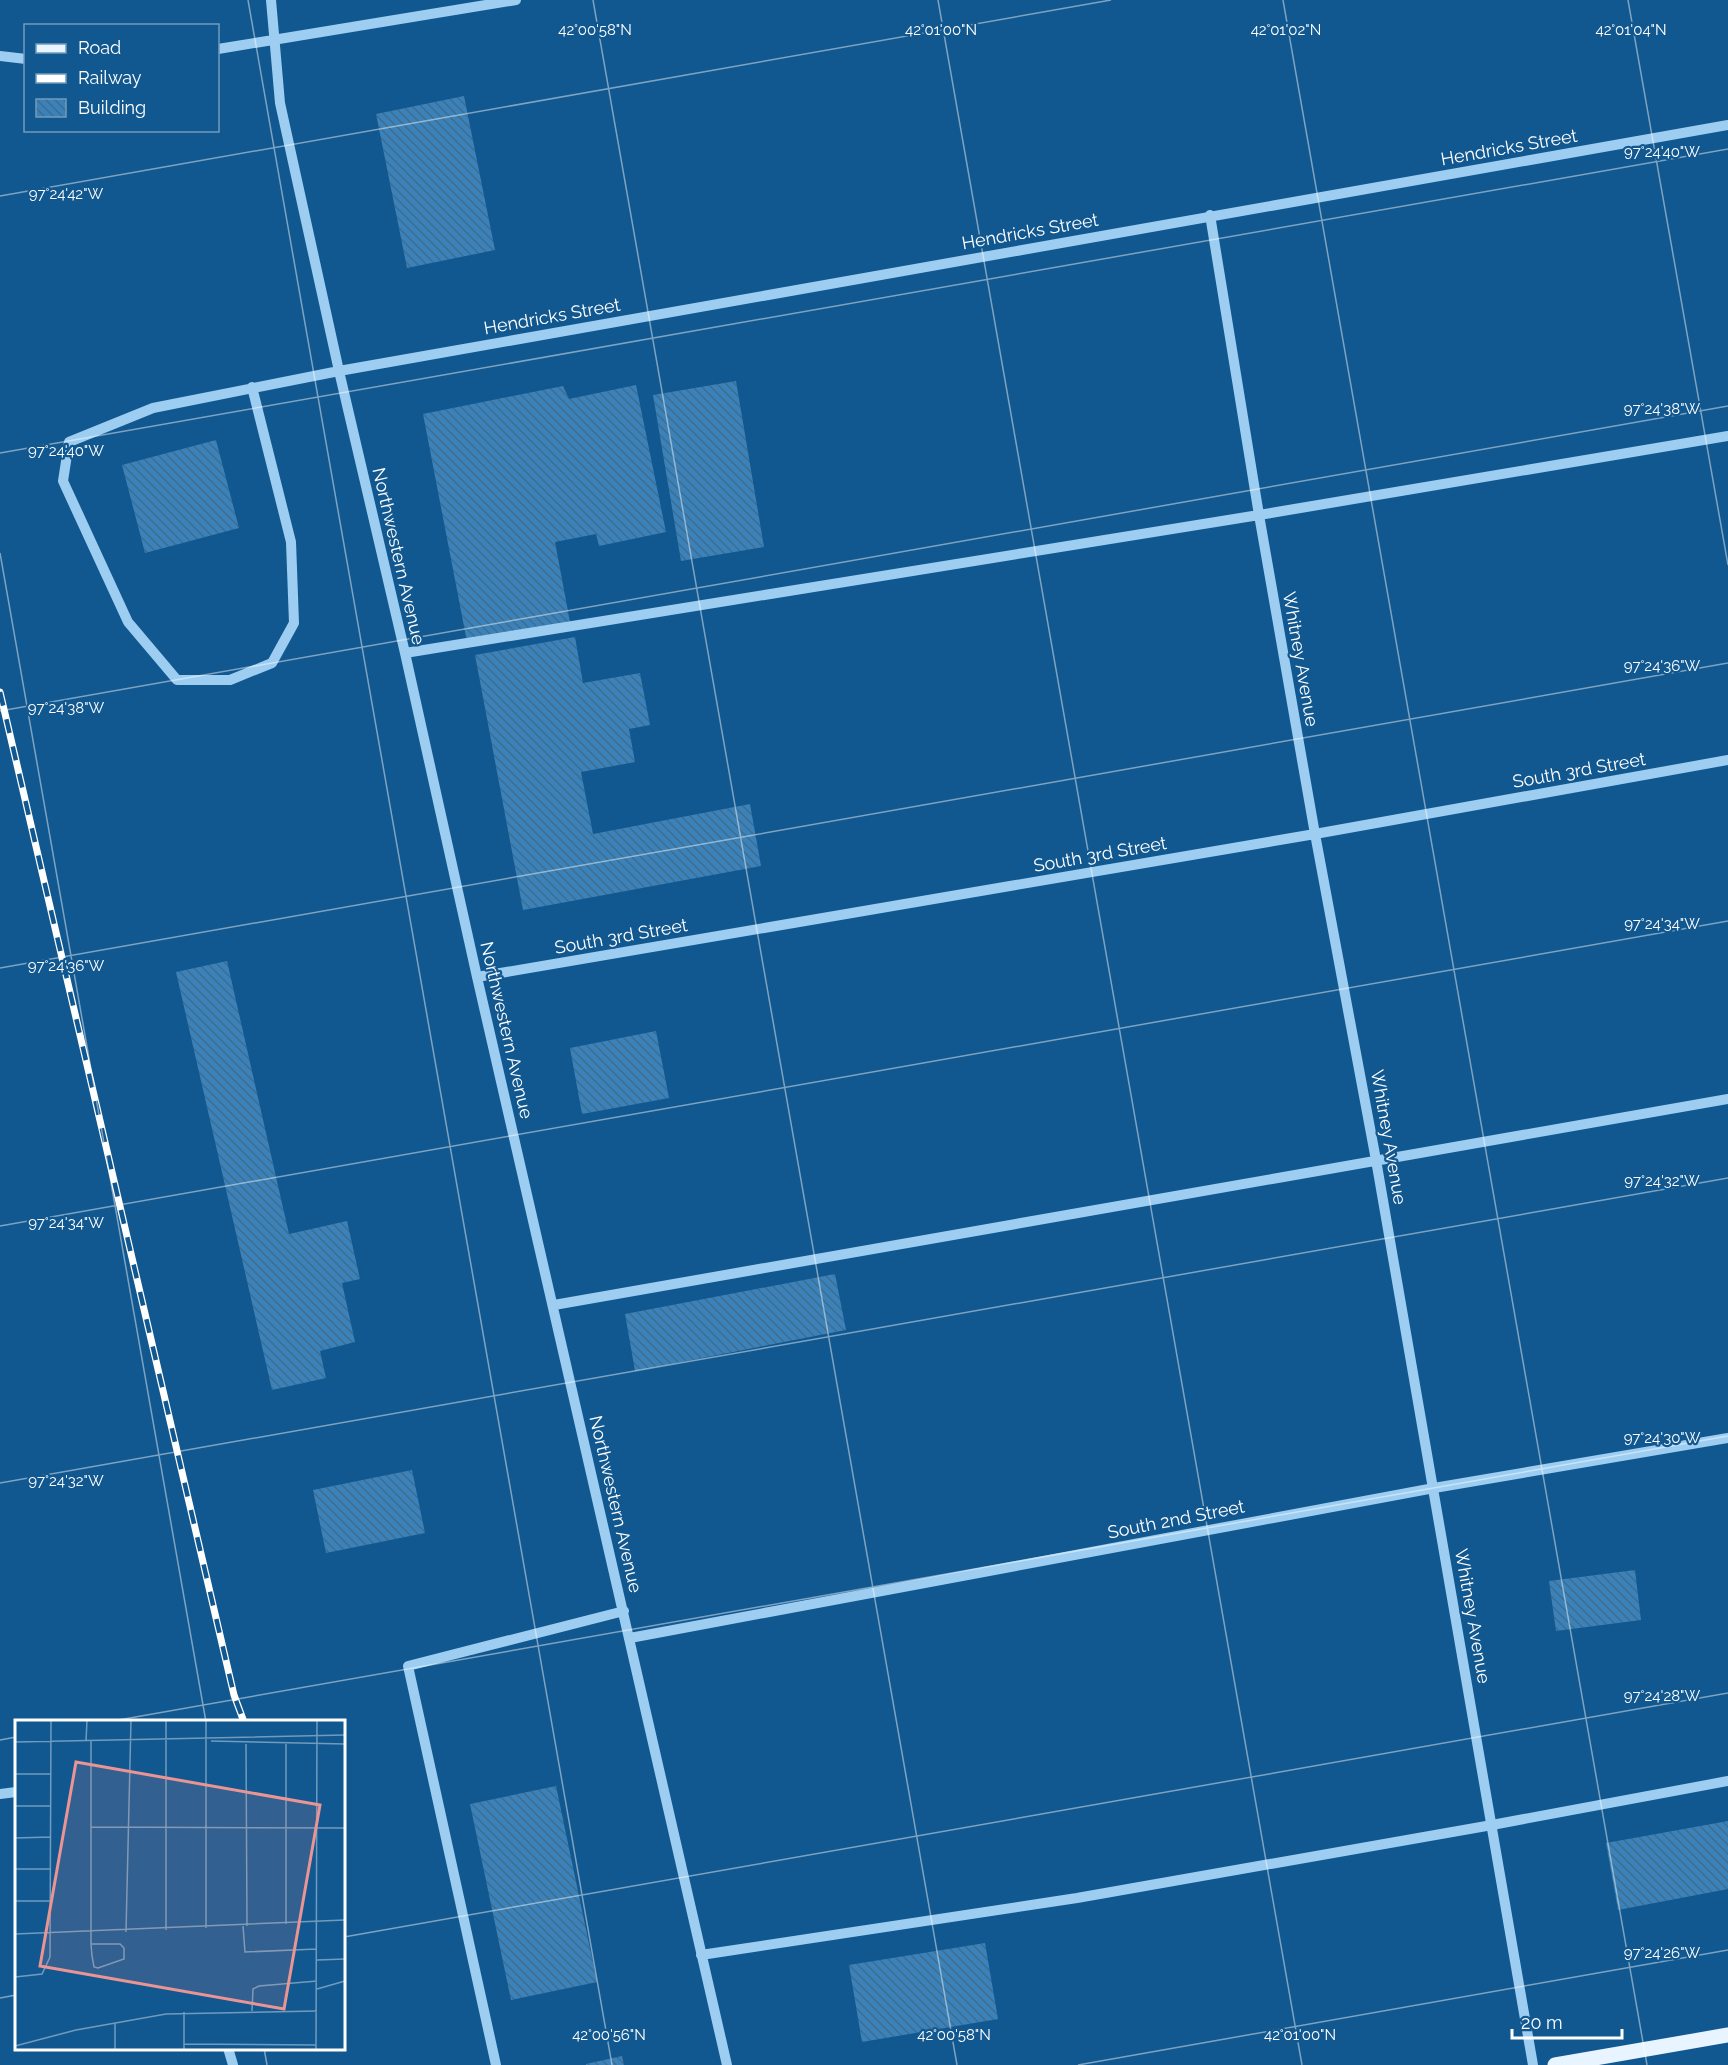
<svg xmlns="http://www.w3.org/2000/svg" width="1728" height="2065" font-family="Raleway,sans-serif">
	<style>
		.building { fill: url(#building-back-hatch) }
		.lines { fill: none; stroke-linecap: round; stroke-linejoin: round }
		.minor { stroke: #9dcef2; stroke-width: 10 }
		.major { stroke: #e8f4ff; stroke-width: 15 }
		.rail-casing { stroke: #fff; stroke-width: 7 }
		.rail { stroke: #125890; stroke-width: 4.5; stroke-dasharray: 14; stroke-linecap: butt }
		.ticks { fill: none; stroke: #fff; stroke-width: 1.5; stroke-opacity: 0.45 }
		.labels { text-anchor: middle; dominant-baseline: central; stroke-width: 4.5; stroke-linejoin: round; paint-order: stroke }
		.street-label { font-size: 18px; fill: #fff; stroke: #125890 }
		.inset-road { fill: none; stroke: #719bbc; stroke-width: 1.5 }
		.view { fill: #ea9494; fill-opacity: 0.15; stroke: #ea9494; stroke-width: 3 }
		.inset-edge { fill: none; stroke: #fff; stroke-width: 3 }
		.ticks-label { font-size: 15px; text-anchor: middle; fill: #fff; stroke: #125890; stroke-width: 4.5; stroke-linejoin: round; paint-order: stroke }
	</style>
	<defs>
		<pattern id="building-back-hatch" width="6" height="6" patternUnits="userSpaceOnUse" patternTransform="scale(1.5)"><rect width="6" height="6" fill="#3a82b9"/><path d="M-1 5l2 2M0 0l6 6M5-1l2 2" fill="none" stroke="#416c8d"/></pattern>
	</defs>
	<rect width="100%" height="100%" fill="#125890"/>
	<path class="building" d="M464,96L495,250L407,268L376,114Z
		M736,381L764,547L681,561L653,395Z
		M636,385L666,532L599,546L596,534L555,542L570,622L467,642L423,414L563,386L569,399Z
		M216,440L239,528L145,553L122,465Z
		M575,637L583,683L640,673L650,725L629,729L635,762L581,772L593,834L750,804L761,866L523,910L475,655Z
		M227,961L289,1234L347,1221L360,1279L342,1283L355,1342L320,1351L326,1378L272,1390L176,972Z
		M656,1031L669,1098L582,1114L570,1048Z
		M835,1274L846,1330L635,1371L625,1314Z
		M412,1470L425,1533L326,1553L313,1490Z
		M1635,1570L1641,1620L1556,1631L1549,1581Z
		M556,1786L597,1982L511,2000L470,1804Z
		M1728,1821V1889L1618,1910L1606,1843Z
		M985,1943L998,2019L862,2042L849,1965Z
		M622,2056L624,2065H586V2064Z"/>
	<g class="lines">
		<path class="minor" d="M271,0L280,103L339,371L405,653L477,977L727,2065
			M218,49L516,0
			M0,56L26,59
			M1210,215L1259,515L1315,834L1376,1160L1533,2065
			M252,387L291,542L294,623L272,663L230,680H177L128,622L63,481L69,442L153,408L339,371L1728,125
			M405,653L1259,515L1728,436
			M477,977L1315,834L1728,760
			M554,1305L1728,1099
			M630,1638L1434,1488L1728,1438
			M0,1794L16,1792
			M701,1955L1077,1898L1492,1825L1728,1781
			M228,2048L233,2065
			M496,2065L408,1666L624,1611"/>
		<path class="major" d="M1555,2065L1728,2035"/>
		<g class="rail-casing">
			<path id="rail" d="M0,692L234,1695L244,1722"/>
		</g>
		<use href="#rail" class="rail"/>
	</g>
	<path class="ticks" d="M248,0L612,2065M593,0L957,2065M938,0L1302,2065M1283,0L1647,2065M1628,0L1728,565M0,196L1111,0M0,453L1728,149M0,553L206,1722M0,711L1728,406M0,968L1728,663M0,1226L1728,921M0,1483L1728,1178M107,1722L1728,1436M0,1740L16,1737M344,1937L1728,1693M0,1998L16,1995M264,2048L267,2065M1078,2065L1728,1950"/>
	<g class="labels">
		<g class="street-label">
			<text transform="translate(1509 147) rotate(-10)">Hendricks Street</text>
			<text transform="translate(1030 231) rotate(-10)">Hendricks Street</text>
			<text transform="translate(552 316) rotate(-10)">Hendricks Street</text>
			<text transform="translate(399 556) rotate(77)">Northwestern Avenue</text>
			<text transform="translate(1301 659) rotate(80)">Whitney Avenue</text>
			<text transform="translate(1579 770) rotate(-10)">South 3rd Street</text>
			<text transform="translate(1100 854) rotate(-10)">South 3rd Street</text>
			<text transform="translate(621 936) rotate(-10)">South 3rd Street</text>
			<text transform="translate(507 1030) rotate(77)">Northwestern Avenue</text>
			<text transform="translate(1389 1137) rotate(80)">Whitney Avenue</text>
			<text transform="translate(616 1504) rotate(77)">Northwestern Avenue</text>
			<text transform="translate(1176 1519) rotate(-11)">South 2nd Street</text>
			<text transform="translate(1473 1616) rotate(80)">Whitney Avenue</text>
		</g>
	</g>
	<g transform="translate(15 1720)">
		<rect width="330" height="330" fill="#125890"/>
		<path class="inset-road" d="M71,21L72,0M76,21V224L77,236L79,247L83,248L109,239V228L105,224H76M196,21L330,24M0,22L330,15M231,24L232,206M0,54H36M0,86H36M76,107L330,108M0,118L36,117M0,149H36M0,181H36M271,204V24M228,206L230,232L302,229M191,208V0M151,210V0M111,212L116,0M0,214L330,200M302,240L330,239M0,257L27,254L35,237L36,0M302,269L330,261M237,291L238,269L244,266L302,261M169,292V330M100,303V330M169,324L301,325M0,326L61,310L151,294L302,291M301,330L302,0"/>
		<path class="view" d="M61,42L305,85L269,289L25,246Z"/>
		<rect width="330" height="330" class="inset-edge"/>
	</g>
	<g class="ticks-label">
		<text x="595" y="35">42°00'58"N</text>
		<text x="941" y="35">42°01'00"N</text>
		<text x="1286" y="35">42°01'02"N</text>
		<text x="1631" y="35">42°01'04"N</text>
		<text x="1662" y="157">97°24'40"W</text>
		<text x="66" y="199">97°24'42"W</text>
		<text x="1662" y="414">97°24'38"W</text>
		<text x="66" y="456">97°24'40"W</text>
		<text x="1662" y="671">97°24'36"W</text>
		<text x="66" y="713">97°24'38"W</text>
		<text x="1662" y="929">97°24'34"W</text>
		<text x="66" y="971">97°24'36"W</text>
		<text x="1662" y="1186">97°24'32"W</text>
		<text x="66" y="1228">97°24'34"W</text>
		<text x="1662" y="1443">97°24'30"W</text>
		<text x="66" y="1486">97°24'32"W</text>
		<text x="1662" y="1701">97°24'28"W</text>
		<text x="1662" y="1958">97°24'26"W</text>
		<text x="609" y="2040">42°00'56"N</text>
		<text x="954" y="2040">42°00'58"N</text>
		<text x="1300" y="2040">42°01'00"N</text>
	</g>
	<rect x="24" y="24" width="195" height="108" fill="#125890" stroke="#719bbc" stroke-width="1.5"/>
	<rect x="36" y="44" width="30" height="9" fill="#e8f4ff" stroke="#719bbc" stroke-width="1.5"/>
	<text x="78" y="54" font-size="18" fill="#ffffff">Road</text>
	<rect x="36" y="74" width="30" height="9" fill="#ffffff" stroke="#719bbc" stroke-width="1.5"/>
	<text x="78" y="84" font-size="18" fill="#ffffff">Railway</text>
	<rect x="36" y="99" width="30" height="18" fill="url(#building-back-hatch)" stroke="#719bbc" stroke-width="1.5"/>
	<text x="78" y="114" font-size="18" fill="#ffffff">Building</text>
	<path d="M1512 2029v9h110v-9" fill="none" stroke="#ffffff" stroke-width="3"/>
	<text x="1521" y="2029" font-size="18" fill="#ffffff" stroke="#125890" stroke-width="4.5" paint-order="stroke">20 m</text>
</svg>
